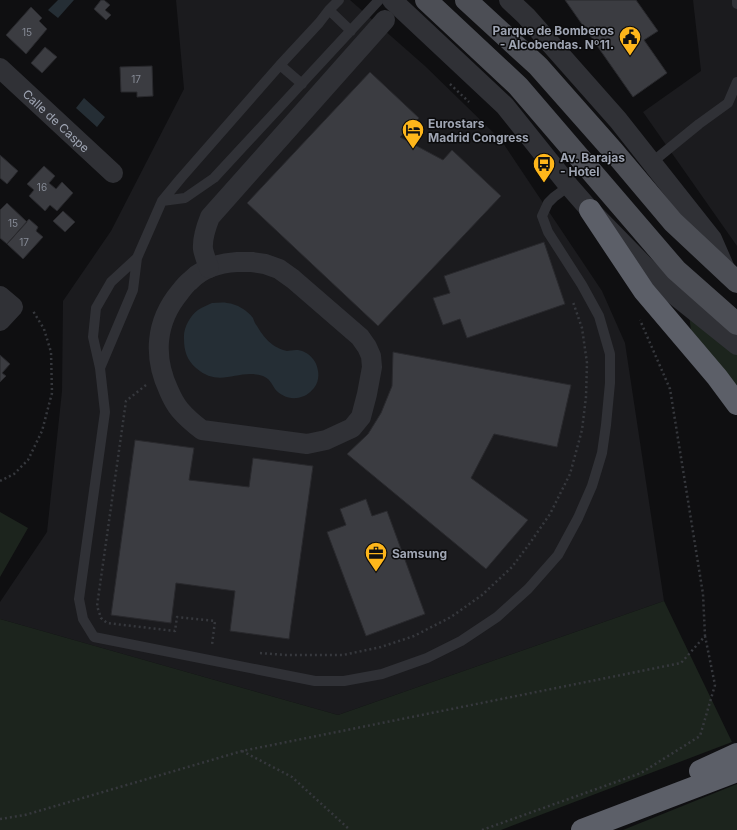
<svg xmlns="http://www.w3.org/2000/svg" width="737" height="830" font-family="Inter,sans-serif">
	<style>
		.built { fill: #1b1b1e }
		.green { fill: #1c241d }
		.water { fill: #252e35 }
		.building { fill: #3b3c41; stroke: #29292d }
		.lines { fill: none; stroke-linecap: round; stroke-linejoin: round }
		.path { stroke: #36383d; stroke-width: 2.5; stroke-dasharray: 2 3; stroke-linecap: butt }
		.lane { stroke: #303136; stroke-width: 10 }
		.street { stroke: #303136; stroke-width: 20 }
		.primary { stroke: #4c4e55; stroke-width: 22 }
		.highway { stroke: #5c5f68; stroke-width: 22 }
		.labels { text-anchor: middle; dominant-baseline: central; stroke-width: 3; stroke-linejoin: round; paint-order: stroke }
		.number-label { font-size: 10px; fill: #868b96 }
		.poi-label { font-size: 12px; font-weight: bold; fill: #9fa5b3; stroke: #0b0b0c; text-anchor: start }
		.street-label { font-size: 12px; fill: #9fa5b3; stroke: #0b0b0c }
	</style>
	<rect width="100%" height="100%" fill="#0f0f11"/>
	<path class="built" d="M176,0H350L425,66L501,140L602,291L625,343L664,601L338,715L0,619V602L47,532L62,391L63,301L111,231L184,89Z
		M693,0H737V246L643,112L701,71Z"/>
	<path class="green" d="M689,315L737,352V388L691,330Z
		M0,512L28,528L0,577Z
		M664,601L732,742L501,830H0V619L338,715Z
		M737,784V830H623Z"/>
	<path class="water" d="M58,0H74L58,18L48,10Z
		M84,98L105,117L97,127L76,108Z
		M212,303C217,303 223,302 227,303C237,304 247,310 253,318C254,321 255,324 257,326C261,333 266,340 273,345C276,347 282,350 287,351C289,351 293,350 296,350C307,350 317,360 318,371C319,377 318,383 314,388C309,394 304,397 297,398C288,399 280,395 275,389C271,383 270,379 263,376C238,368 220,389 196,368C187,360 184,351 184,339C183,328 190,316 198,310C202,307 208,305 212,303Z"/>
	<path class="building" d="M101,0H104L110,5L105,10L111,15L106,20L94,9Z
		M565,0H636L658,31L644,40L667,73L633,97Z
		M31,7L42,18L39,21L47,29L26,54L6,35Z
		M45,47L57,57L42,73L31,63Z
		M152,66L153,96L137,97V92H121L120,67Z
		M370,72L419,118L400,137L443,160L452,150L501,196L378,326L247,203Z
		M0,155L18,171L7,184L0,178Z
		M44,166L55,176L49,183L56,189L62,182L73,193L57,211L50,205L45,211L29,196L34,190L27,184Z
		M7,203L27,222L7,244L0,238V210Z
		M63,211L75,222L65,232L53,221Z
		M29,219L38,227L36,231L43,237L23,259L7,244Z
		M544,242L565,304L467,338L460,319L443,325L433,298L450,293L444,276Z
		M393,352L571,385L557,447L494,434L471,478L528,520L486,569L347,454L368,434L381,413L392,386Z
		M0,355L10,364L2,373L6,376L0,382Z
		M135,440L194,448L189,480L249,487L253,458L313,466L289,639L230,631L235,591L176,583L171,623L111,615Z
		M366,499L372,516L387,511L425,614L366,636L327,532L346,525L340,509Z"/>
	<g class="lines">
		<path class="path" d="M450,84L469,102
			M146,385L126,401L97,606L101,618L107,623L175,631L177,617L215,621L212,645
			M0,481L14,474L28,460L42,431L52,393L51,352L44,329L33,311
			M260,653L285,655H343L381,647L414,636L451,617L482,595L512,567L530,543L550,514L570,474L582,430L586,397L587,363L582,328L573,302
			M242,751L292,777L350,830
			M0,819L25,815L242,751L681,663L705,636L703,594L670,389L640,320
			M482,830L641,773L700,736L715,685L705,636"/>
		<path class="lane" d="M737,0V4
			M329,10L351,31
			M280,65L302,84
			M652,163L656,159L699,124L728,103L737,82
			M162,201L185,198L214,178L379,0
			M137,258L111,282L96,308L93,337L100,368L105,412L79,599L83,619L94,637L315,681H344L382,674L427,658L461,641L497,617L528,589L558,555L578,518L592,486L602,453L606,425L610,383V354L599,316L582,285L548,232L542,216L548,203L554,197L569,186
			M100,368L133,290L137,258L162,201L181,178L280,65L319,23L329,10L339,0"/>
		<g class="street">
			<path d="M392,0L505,106L569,186L590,210L667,289L737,345"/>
			<path d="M509,0L526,16L618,120L712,239L726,271"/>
			<path id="s1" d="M0,68L113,173"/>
			<path d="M237,262H252L265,264L279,269L293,279L360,337L367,347L371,356L372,367L367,394L361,417L352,428L326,440L307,444L202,430C194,424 186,417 180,410C175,404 172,398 169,391C153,357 155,322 180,292C183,288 186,284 190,281C202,268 220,263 237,262Z"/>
			<path d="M209,268C207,262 204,255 203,249C202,238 206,227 210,217L385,20"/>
			<path d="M0,296L13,307L0,321"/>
		</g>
		<path class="primary" d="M426,0L518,86L676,270L737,324
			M466,0L538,66L614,152L673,222L737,282"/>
		<path class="highway" d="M590,210L644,291L717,377L737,404
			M700,771L737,754
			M582,830L737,771"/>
	</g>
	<defs>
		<g id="civic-pin" transform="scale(1.15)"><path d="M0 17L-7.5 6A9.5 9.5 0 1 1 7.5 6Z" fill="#feb61b" stroke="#0b0b0c"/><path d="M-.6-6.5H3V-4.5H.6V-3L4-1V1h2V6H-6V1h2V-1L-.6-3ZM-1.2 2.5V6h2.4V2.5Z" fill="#111"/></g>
		<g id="hotel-pin" transform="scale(1.15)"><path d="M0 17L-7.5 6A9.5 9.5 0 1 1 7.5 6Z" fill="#feb61b" stroke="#0b0b0c"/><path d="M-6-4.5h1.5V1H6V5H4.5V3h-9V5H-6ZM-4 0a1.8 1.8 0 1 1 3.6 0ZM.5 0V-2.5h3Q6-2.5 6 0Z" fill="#111"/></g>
		<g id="bus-pin" transform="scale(1.15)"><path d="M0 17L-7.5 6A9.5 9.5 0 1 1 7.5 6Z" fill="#feb61b" stroke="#0b0b0c"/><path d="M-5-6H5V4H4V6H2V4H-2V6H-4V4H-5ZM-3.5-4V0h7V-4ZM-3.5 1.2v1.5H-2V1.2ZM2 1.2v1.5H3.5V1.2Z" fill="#111"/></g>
		<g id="office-pin" transform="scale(1.15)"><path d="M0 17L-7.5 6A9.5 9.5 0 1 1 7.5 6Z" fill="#feb61b" stroke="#0b0b0c"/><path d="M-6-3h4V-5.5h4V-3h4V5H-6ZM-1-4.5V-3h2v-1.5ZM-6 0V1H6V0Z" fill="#111"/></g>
	</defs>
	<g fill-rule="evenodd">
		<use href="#civic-pin" x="630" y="37"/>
		<use href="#hotel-pin" x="413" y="130"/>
		<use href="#bus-pin" x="544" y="164"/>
		<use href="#office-pin" x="376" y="553"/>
	</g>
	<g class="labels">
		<g class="number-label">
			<text x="27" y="32">15</text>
			<text x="136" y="79">17</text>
			<text x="42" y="187">16</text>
			<text x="13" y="223">15</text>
			<text x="24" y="242">17</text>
		</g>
		<g class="poi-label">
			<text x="614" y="30" text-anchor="end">Parque de Bomberos<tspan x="614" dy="14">- Alcobendas. Nº11.</tspan></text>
			<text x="428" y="123">Eurostars<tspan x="428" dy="14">Madrid Congress</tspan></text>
			<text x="560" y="157">Av. Barajas<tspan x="560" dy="14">- Hotel</tspan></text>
			<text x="392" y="553">Samsung</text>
		</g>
		<g class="street-label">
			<text stroke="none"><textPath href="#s1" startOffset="77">Calle de Caspe</textPath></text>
		</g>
	</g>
</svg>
